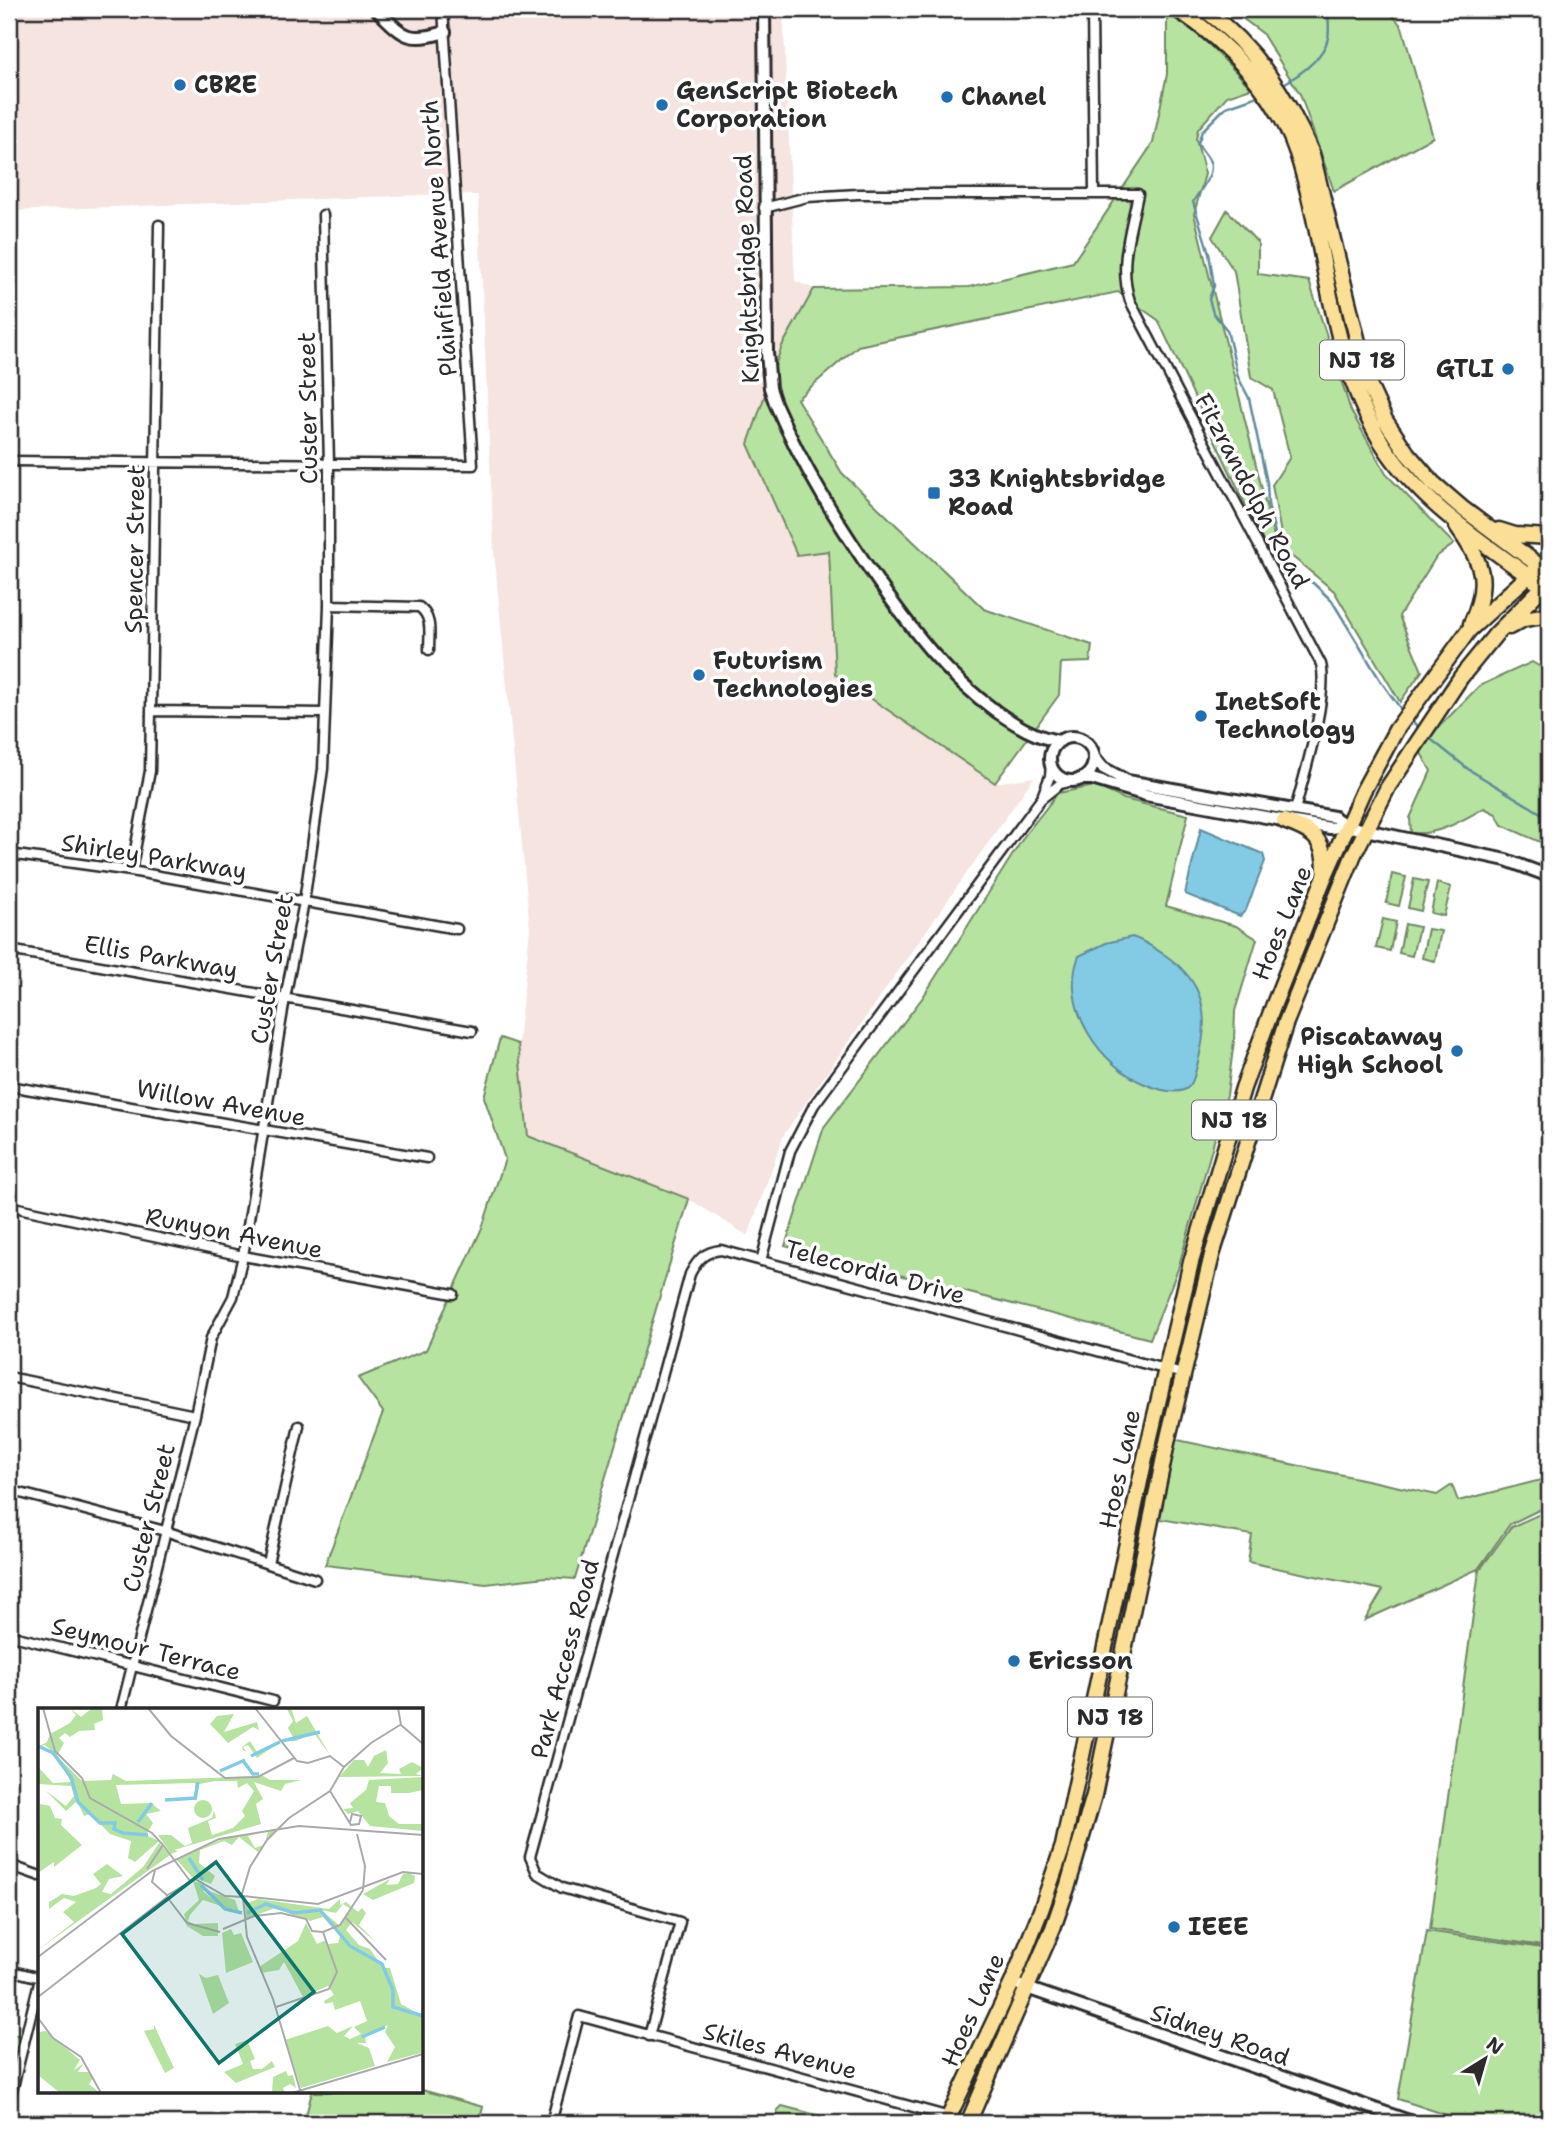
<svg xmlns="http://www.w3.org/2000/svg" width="1558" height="2132" font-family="'Shantell Sans',sans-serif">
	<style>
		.built { fill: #f5e4df }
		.green { fill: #b7e3a1; stroke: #718766; stroke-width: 2 }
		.water { fill: #83cbe4; stroke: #608b9a; stroke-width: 2 }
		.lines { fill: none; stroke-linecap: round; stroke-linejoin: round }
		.stream { stroke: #608b9a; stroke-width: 2.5 }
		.street-casing { stroke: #2b2b2b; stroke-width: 13 }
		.secondary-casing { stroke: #2b2b2b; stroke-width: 16 }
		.highway-casing { stroke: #2b2b2b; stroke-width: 19 }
		.street { stroke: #fff; stroke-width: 8 }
		.secondary { stroke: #fff; stroke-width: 10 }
		.highway { stroke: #fbdf96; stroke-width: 14 }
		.poi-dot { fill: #1f6fb2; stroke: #fff; stroke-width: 2.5 }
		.labels { text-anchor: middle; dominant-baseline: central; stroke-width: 7; stroke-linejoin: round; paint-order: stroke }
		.shield { fill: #fff; stroke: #6b6b6b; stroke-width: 2 }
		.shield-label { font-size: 23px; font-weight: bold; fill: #2b2b2b }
		.poi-label { font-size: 24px; font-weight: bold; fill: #2b2b2b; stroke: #fff; text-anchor: start }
		.street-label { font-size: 24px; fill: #2b2b2b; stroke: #fff }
		.inset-river { fill: none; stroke: #83cbe4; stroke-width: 3.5 }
		.inset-road { fill: none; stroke: #aaa; stroke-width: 2 }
		.view { fill: #0f766e; fill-opacity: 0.15; stroke: #0f766e; stroke-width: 3.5 }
		.inset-edge { fill: none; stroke: #2b2b2b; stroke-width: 3.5 }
	</style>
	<rect width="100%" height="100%" fill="#fff"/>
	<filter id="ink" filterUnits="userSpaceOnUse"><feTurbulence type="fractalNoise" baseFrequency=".0143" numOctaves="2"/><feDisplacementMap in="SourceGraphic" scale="14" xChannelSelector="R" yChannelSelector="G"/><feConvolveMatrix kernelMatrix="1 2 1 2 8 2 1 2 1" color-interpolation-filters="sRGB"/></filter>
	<g filter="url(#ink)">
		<path class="built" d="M9,9H783L795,281L814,289L782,346L829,551L836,674L995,783L1034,777L784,1134L748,1236L689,1199L528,1136L518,1044L530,929L494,551L478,195L446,194L9,211Z"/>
		<path class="green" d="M1230,9H1388L1402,27L1433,137L1334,191L1300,94L1262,33Z
			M1167,15C1200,29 1226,63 1251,88L1227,96L1198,129L1196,139L1205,174L1194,214L1283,574L1301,586L1283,584L1158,320L1118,292L858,346L797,399L842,473L984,609L1092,645L1090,662L1061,663L1059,695L995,783L835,674L829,551L797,555L748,444L782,346L814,289L969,287L1073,262L1153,143L1167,74Z
			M1227,210L1258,243V274L1309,281L1351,411L1386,474L1454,544L1436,557L1399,616L1422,671L1400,702L1334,591L1284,550L1272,485L1290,457L1273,390L1251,377L1234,271L1212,237Z
			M1532,662L1549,672V846L1502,825L1496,814L1484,808C1463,820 1437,836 1411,833L1410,818L1431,771L1420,751L1436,730L1479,686Z
			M1095,786L1124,799L1188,815L1166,906L1236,926L1257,939L1235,1011L1234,1041L1227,1095L1178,1269L1150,1339L785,1246L824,1127L923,997L1025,835L1058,793Z
			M1392,874L1406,877L1399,906L1386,903Z
			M1414,879L1428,882L1421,911L1408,908Z
			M1437,883L1451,887L1444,916L1431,913Z
			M1383,919L1396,922L1390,951L1376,948Z
			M1405,924L1419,927L1412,956L1399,953Z
			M1428,929L1441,931L1435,961L1422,958Z
			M500,1038L518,1044L528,1136L689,1199L575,1579L546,1577L486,1584L325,1565L383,1412L358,1378L426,1350L482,1228L505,1159L484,1097Z
			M1173,1439L1437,1495L1452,1485L1458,1501L1549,1478V1505L1510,1524L1478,1569L1365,1620L1383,1590L1248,1562L1252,1535L1155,1518Z
			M1549,1510V1947L1430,1929L1479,1571L1511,1527Z
			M1427,1931L1549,1949V2123H1471L1398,2099Z
			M9,2033L20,2036L9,2080Z
			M422,2090L483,2107L479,2123H304L312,2092H422Z
			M782,2106L832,2119L837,2123H774L778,2110Z"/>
		<path class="water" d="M1201,828L1263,854L1265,861L1246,910L1240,916L1185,894Z
			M1132,937C1145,941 1154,948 1165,955C1206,983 1210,1017 1198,1062C1195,1072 1194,1086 1184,1090C1172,1094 1158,1089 1147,1085C1100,1066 1059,1007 1079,956L1106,943Z"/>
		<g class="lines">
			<path class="stream" d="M1280,86C1298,76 1323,59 1328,38C1330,29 1328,18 1328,9
				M1261,95L1226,107L1202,131L1198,143C1201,150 1207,155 1210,162C1215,175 1199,191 1193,202L1209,253L1214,286L1209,299L1213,313L1227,330L1238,377L1249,398L1267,483L1268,504L1282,562L1293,574L1313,583L1332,601L1380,680L1403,712
				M1410,719L1420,729
				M1427,736L1468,769L1549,818"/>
			<g class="street-casing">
				<path id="street" d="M1092,9L1094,194
					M764,208L807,197L858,194H1138C1131,229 1118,265 1130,301L1321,664C1329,695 1304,776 1295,810
					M9,461L473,465L443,9
					M329,605L419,607C433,617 429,634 429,650
					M152,711L324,713
					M1043,794L1050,776L1051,764
					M9,854L131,871L457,929
					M131,871L150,771L159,225
					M9,950L472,1031
					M9,1086L427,1158
					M9,1206L243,1256L453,1294
					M761,1261L790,1151L814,1105L1041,799L1060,784L1073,781
					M9,1377L195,1415
					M9,1490L165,1531L315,1579
					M268,1563L299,1426
					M9,1635L273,1701
					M121,1710L195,1415L211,1338L233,1297L243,1256L285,998L304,902L323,769L329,605V464L323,215
					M9,1865L40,1876
					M9,1970L40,1978
					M649,2036L680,1922L562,1888L537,1873L530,1857L690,1274C698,1259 704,1252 721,1250L1183,1374
					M9,2103L40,1978
					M551,2123L579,2016L972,2123"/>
			</g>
			<g class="secondary-casing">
				<path id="secondary" d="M376,9C403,35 407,44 445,32
					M764,9L767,352L770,388L775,403C803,468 839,525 879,583C916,635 945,674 997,712C1016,725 1036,738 1060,741
					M1050 759a22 22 0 1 1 44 0a22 22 0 1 1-44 0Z
					M1094,757L1103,768L1127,781L1334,817L1347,826
					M1080,779H1092L1146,795L1271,818L1330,828L1347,826L1506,860L1549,876
					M1021,1986L1415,2123"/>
			</g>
			<g class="highway-casing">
				<path id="highway" d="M1177,9C1228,43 1277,93 1297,153C1328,248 1328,356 1382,443C1419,502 1480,540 1535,581
					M1204,9C1255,47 1287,96 1312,154L1368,383L1385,420L1407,453L1433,483L1462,508L1545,570
					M1457,527C1483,563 1490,582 1471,624
					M1499,530L1515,535L1549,537
					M1509,627L1524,619L1549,615
					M1284,821C1312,831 1325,838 1325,870
					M946,2123L1012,1983L1041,1910L1063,1846L1143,1467L1191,1262L1243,1088L1274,1004L1324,878L1363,791L1396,730L1469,630L1540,565
					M968,2123L1053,1928L1068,1885L1094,1795L1168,1438L1212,1255L1286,1022L1354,854L1388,787L1461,677L1496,634L1549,581"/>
			</g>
			<use href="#street" class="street"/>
			<use href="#secondary" class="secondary"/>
			<use href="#highway" class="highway"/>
		</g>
	</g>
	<g class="poi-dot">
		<circle cx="180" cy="85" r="7"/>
		<circle cx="947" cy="97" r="7"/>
		<circle cx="662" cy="105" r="7"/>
		<circle cx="1508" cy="369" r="7"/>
		<rect x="927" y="486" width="14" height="14" rx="3.5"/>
		<circle cx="699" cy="675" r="7"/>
		<circle cx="1201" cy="716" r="7"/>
		<circle cx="1457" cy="1051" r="7"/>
		<circle cx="1014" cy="1661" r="7"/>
		<circle cx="1174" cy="1927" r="7"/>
	</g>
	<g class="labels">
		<g class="shield">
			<rect x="1320" y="340.5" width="84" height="39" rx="5"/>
			<rect x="1192" y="1100.5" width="84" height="39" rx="5"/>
			<rect x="1068" y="1697.5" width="84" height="39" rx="5"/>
		</g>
		<g class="shield-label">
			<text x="1362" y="360">NJ 18</text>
			<text x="1234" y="1120">NJ 18</text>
			<text x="1110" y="1717">NJ 18</text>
		</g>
		<g class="poi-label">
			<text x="194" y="85">CBRE</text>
			<text x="676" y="91">GenScript Biotech<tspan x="676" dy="28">Corporation</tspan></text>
			<text x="961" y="97">Chanel</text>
			<text x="1494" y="369" text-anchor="end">GTLI</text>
			<text x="948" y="479">33 Knightsbridge<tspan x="948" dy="28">Road</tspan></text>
			<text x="713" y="661">Futurism<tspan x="713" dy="28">Technologies</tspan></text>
			<text x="1215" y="702">InetSoft<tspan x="1215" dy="28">Technology</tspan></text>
			<text x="1443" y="1037" text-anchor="end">Piscataway<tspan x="1443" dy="28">High School</tspan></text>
			<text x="1028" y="1661">Ericsson</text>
			<text x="1188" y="1927">IEEE</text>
		</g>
		<g class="street-label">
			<text transform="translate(439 238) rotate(-94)">Plainfield Avenue North</text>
			<text transform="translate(747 269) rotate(-92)">Knightsbridge Road</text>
			<text transform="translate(308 408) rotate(-91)">Custer Street</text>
			<text transform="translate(1252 491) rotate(62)">Fitzrandolph Road</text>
			<text transform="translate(135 549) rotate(-89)">Spencer Street</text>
			<text transform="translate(154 857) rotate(9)">Shirley Parkway</text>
			<text transform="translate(1282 923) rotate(-68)">Hoes Lane</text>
			<text transform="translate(161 957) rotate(10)">Ellis Parkway</text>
			<text transform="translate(272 969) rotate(-80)">Custer Street</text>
			<text transform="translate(221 1103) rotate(10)">Willow Avenue</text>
			<text transform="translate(234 1233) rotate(11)">Runyon Avenue</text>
			<text transform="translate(875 1272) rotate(15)">Telecordia Drive</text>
			<text transform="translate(1120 1469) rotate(-78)">Hoes Lane</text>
			<text transform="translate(149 1518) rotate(-76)">Custer Street</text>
			<text transform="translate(146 1649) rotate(14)">Seymour Terrace</text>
			<text transform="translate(565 1659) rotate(-75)">Park Access Road</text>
			<text transform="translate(973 2010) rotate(-66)">Hoes Lane</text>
			<text transform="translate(1220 2035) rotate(19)">Sidney Road</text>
			<text transform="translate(780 2051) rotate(15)">Skiles Avenue</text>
		</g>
	</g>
	<g transform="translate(38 1708)">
		<rect width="385" height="385" fill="#fff"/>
		<path d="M32,0L43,9L54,0H64L65,12L56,16L57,22L41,23L32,29L27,25L21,30L26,35L19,48L44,73L73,72L76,62L75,66L88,73L225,68L232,72H263L247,76L243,83L216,74L225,91L218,96L223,116L136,142L140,143L133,146L120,127H133L147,138L154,135L150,120L174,110L176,103L178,110L170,113L174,127L195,120L207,108L204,103L216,83L209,75L200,80L199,73H178L161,76L159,92H143L158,89L157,75L78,77L83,96L113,95L123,103L108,106L115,115L108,127L121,133L97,154L90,150L93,133L72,126L52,106L46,108L39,93L28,103L7,82L28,98L36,88L33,78L0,76V59L15,75L33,74L16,45L7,37L0,39L9,34L12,26L32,15L38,7ZM253,0L258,15L269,8L292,47L276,25L258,33H243L219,50L210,37L205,39L209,44L205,42L204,39L212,33L219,44L240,33L256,31L250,20L255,13L249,1ZM196,6L186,24L219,14L221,22L215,19L190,35L172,16L179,8ZM348,42L350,55L342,65L363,66L361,61L374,54L385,60L378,66L385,68L301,69L316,52H326L330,59L336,48ZM385,69V82L371,85H353V78H341L338,94L347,95L351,108L361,116H385V123L332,118L320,103L310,106L305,101L315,100L312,95L328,82L331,72ZM156 101a9 9 0 1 1 18 0a9 9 0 1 1-18 0ZM2,96L12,98L17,110L24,111L23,117L44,137L16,159V154L0,165ZM241,120L228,132L230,123L210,128L217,140L225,137L220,144L201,129L194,137L186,133L162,142L161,155L177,168L173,176L154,169L138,151L185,131ZM121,135L132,147L0,242L36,214L25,204L38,194L26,190L11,201V194L24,186L36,188L58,180L63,176L55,166L69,156L85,168L71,171L64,184L73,186L105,159ZM371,165L377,168L376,175L335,192L325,186L352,171L348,177L360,176L365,166ZM155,173L163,175L166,184L182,197L168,182L197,192L201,204L165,192L152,207L150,213L156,216L180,215V228H165L149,218L146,206L161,192ZM220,191L291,201L302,191V197L308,194L320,204L324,200L328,205L321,217L338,234L314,214L308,222L321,237L332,241L345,260H352L363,296L381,306L385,304L383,345L349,354L357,339L347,324L350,317L327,327L328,335H319L331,340L337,358L263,380L247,332L290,318L299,325L315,318L306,328L312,331L323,326L316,319L329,313L322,293L297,302L295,294L287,296L286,293L296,287L290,278L265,289L246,254L241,262L223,265L221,259L260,233L268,215L279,236L288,232L299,266L290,236L300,235L302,228L285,209L272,213L237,200L208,211L207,196ZM305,196L313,201L301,217L283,202L298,205ZM193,221L196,227L203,225L215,254L188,265L184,225ZM161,266L168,270L180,267L191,295L175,306ZM116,317L136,360L127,365L106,323L116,321ZM8,323L42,352L36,362L46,355L40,364H51L55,370L51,376L62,385H22L0,367V324ZM209,332L217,351L212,353L215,361H224L234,353L237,359L198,375L186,364L205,356L197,336ZM248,363L250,368L255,367L258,380L252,376L245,380L247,385H234L235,369Z" fill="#b7e3a1" fill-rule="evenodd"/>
		<path class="inset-river" d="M244,33L282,24M0,38L15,45L33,69L40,94L62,115H77L76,121L85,125L110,127M213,48L242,34M206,54L215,66H221M182,63L207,52M127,92L157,90L160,74M100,114L114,95M151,150L165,172M163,177L187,201L204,205M209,205L228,196L256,205L282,202L312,238L344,256L355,282V299L385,308M324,329L347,319"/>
		<path class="inset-road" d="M5,0L17,43L44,70L52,90L114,125L125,137M110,0L133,28L187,70L220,69L256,50M217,0L259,53L270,55L292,48L306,59M360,0L363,17L385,36M292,83L313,117M312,114L314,106L323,108L321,116L312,117M319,126L327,158L325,182M109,161L125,137L152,173M117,162L114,174L130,188M128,188L157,171L187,188L205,189L209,229L235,291L263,385M205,188L280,196L365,164L385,166M129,189L149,215L182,224M203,189L212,159L229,132L251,110L292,83L306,59L333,35L362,17M308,210L348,252M185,221L216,208L243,205L268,211L274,223L285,224L302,217L325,182M0,249L114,163L181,131L261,118L385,127M0,289L129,189M238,299L291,281L299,264L285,224M0,310L15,330L43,349L63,385M254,385L385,346"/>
		<path class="view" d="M178,154L276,284L181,355L84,226Z"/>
		<rect width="385" height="385" class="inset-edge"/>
	</g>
	<rect width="1558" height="2132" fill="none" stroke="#fff" stroke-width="35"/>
	<rect x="18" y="18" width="1523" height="2097" fill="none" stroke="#2b2b2b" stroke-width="2.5" filter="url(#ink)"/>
	<g transform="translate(1485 2059) rotate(37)" stroke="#ffffff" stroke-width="5" paint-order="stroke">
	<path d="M0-5L12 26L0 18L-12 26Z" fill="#2b2b2b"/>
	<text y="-10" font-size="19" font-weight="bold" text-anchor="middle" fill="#2b2b2b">N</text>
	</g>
</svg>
